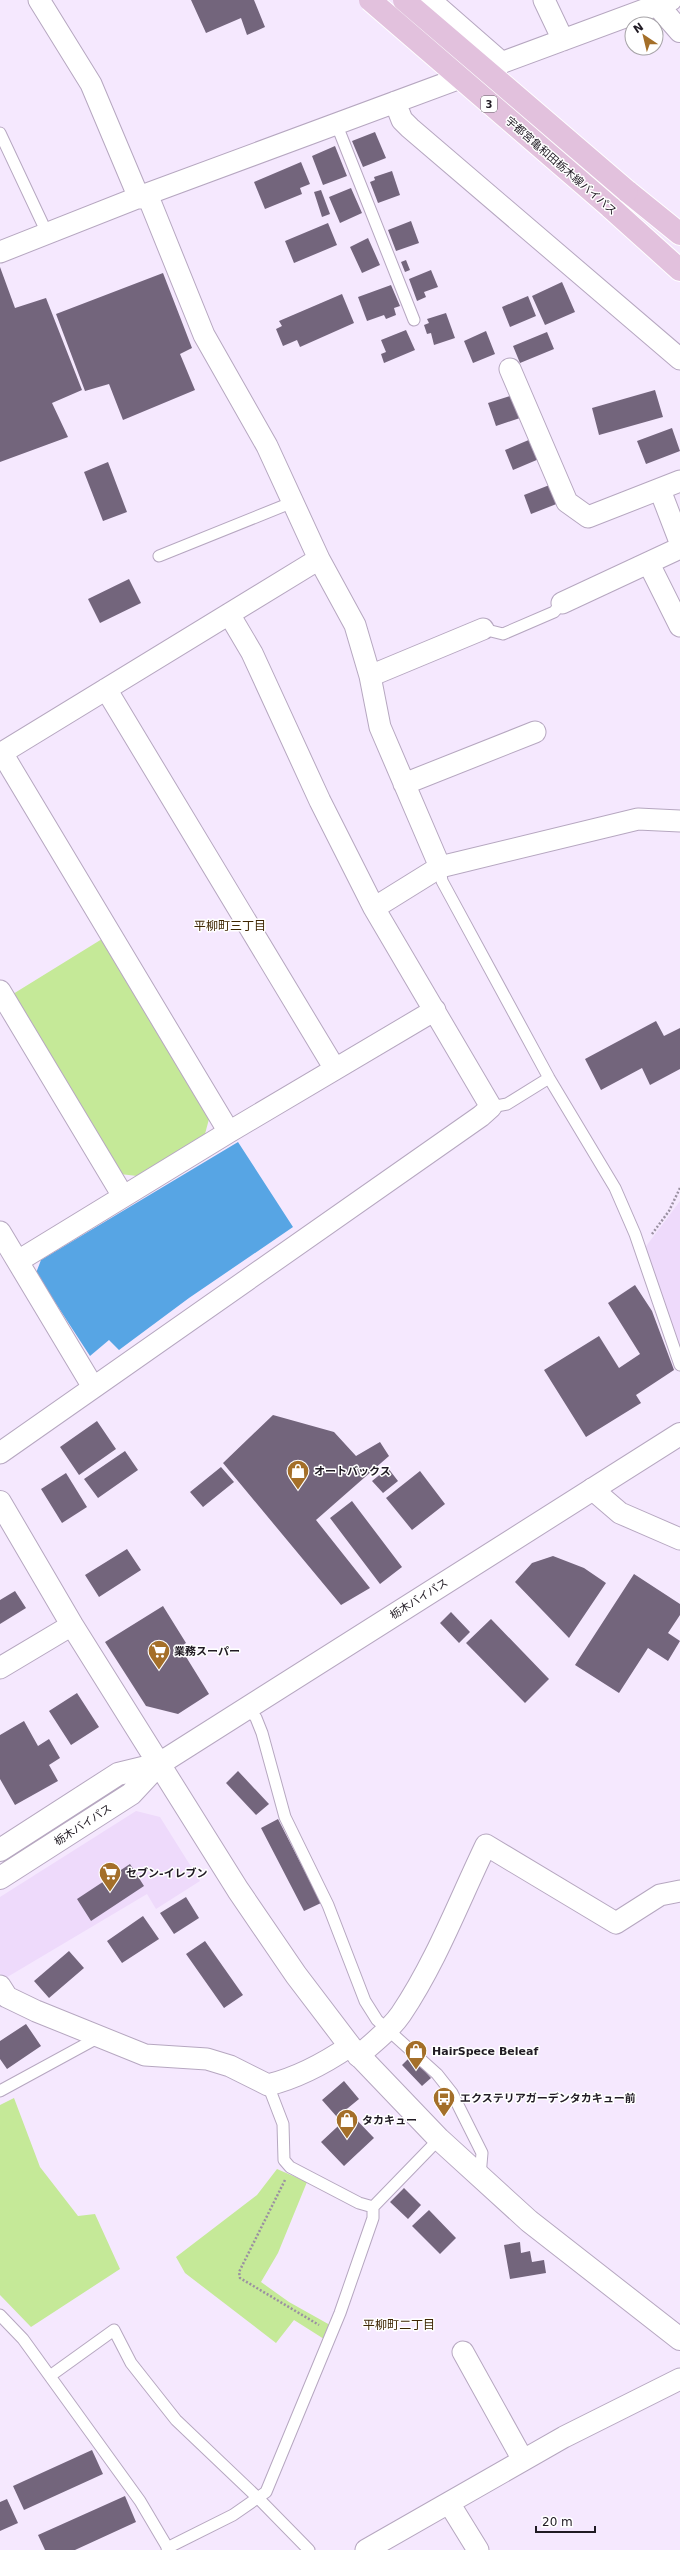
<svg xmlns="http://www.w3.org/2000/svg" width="680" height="2550" font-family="'DejaVu Sans','Noto Sans JP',sans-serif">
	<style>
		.built { fill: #eedafb }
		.green { fill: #c5e998 }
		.water { fill: #57a5e4 }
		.building { fill: #73657c }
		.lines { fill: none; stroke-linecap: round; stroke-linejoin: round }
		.lane-casing { stroke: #b6a7c0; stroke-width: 13 }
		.street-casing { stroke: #b6a7c0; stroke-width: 23 }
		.secondary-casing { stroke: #b6a7c0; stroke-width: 24 }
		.primary-casing { stroke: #fff; stroke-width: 24 }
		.path { stroke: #9a90a1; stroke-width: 2.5; stroke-dasharray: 2 2; stroke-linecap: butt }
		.lane { stroke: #fff; stroke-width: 11 }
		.street { stroke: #fff; stroke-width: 21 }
		.secondary { stroke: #fff; stroke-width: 22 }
		.primary { stroke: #e2c1dd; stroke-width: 22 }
		.primary-bridge-casing { stroke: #fff; stroke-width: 24; stroke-linecap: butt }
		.primary-bridge { stroke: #e2c1dd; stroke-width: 22 }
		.labels { text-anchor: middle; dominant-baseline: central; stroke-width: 3; stroke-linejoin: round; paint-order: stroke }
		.shield { fill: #fff; stroke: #635f65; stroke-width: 1 }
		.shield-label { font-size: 10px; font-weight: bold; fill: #201a23 }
		.street-label { font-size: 11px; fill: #201a23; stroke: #fff }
		.poi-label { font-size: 11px; font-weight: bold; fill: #201a23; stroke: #fff; text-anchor: start }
		.neighbourhood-label { font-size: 12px; fill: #3e2502; stroke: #fff }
	</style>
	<rect width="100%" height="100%" fill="#f5e8fe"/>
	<path class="built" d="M680,1201V1348L644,1249Z
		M136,1811L160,1817L200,1881L156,1909L147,1894L4,1979L0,1973V1897Z"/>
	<path class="green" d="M102,939L209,1119L205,1134L137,1176L120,1174L13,994Z
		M14,2098L40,2167L78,2216L95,2214L120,2269L31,2327L0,2295V2105Z
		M277,2169L307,2182L278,2253L261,2282L289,2302L330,2325L324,2339L294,2320L276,2343L185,2273L176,2257L257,2195Z"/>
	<path class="water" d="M238,1142L293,1227L189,1298L119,1350L109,1340L90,1356L36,1273L41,1260Z"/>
	<path class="building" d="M191,0H254L265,27L247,35L241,18L206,33Z
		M375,132L386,158L363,167L352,141Z
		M335,146L347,176L323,185L312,156Z
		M301,162L310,184L300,188L302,194L265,209L254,182Z
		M392,171L400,195L378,203L370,182L375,180L374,177Z
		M351,188L362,213L340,223L329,197Z
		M321,190L330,214L322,217L314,192Z
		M411,221L419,243L396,251L388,230Z
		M328,223L337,245L294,263L285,241Z
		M368,238L380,265L362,273L350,247Z
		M406,260L410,270L405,272L401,262Z
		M0,267L15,308L46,298L82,390L52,403L68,437L0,462Z
		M431,270L438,287L424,292L426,297L417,301L409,279Z
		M163,273L192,348L180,354L195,390L123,420L109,384L85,391L56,314Z
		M562,282L575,312L545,325L532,296Z
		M391,285L400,306L394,308L396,315L386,319L384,315L367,321L358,297Z
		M342,294L354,323L300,347L297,340L283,346L276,329L282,326L279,321Z
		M528,296L536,316L510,327L502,307Z
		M446,313L455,338L434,345L431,333L427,334L424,325L429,323L427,319Z
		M406,330L415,350L384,363L381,354L386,352L381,340Z
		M486,331L495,354L473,363L464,341Z
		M547,332L554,349L520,363L513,346Z
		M655,390L663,417L599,435L592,408Z
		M513,395L520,418L496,426L488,403Z
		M672,428L680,451L646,464L637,441Z
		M531,439L539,459L513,470L505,450Z
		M108,462L127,512L103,521L84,472Z
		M552,484L559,503L531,514L524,495Z
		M129,579L141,603L100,623L88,599Z
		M656,1021L664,1036L680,1028V1069L650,1085L642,1068L601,1090L585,1059Z
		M635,1285L652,1311L674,1370L636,1395L641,1403L586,1437L544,1370L599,1336L619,1368L640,1354L608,1303Z
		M273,1415L334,1432L356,1456L380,1442L389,1456L316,1520L370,1588L341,1605L223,1463Z
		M97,1421L116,1449L79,1475L60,1447Z
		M125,1451L138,1470L98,1498L84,1479Z
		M221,1467L234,1482L203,1507L190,1492Z
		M388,1468L398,1481L383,1493L372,1481Z
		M420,1471L445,1504L412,1530L386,1498Z
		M66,1473L87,1507L62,1523L41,1489Z
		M352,1501L402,1567L380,1584L330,1518Z
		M127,1549L141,1570L99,1597L85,1575Z
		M553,1556L584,1568L606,1583L569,1638L515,1582L532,1563Z
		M634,1574L680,1604V1615L668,1633L680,1641L668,1661L648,1648L619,1693L575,1665Z
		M15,1591L26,1608L0,1624V1600Z
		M163,1606L186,1643L180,1647L209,1694L178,1714L146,1706L105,1642Z
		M451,1612L470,1632L459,1643L440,1623Z
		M491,1619L549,1679L525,1703L466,1643Z
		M77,1693L99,1727L71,1745L49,1711Z
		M24,1721L38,1746L49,1739L60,1758L49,1765L58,1781L15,1805L0,1779V1735Z
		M238,1771L269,1804L256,1815L226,1783Z
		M278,1819L321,1903L304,1911L261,1828Z
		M130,1864L144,1886L91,1921L77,1899Z
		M186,1897L199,1918L174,1934L160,1913Z
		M143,1916L159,1939L122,1963L107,1941Z
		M205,1941L243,1995L224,2008L186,1954Z
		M69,1951L84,1968L49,1998L34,1981Z
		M26,2024L41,2046L7,2069L0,2059V2041Z
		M411,2056L431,2078L422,2086L402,2065Z
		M344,2081L359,2099L337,2117L322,2100Z
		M351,2114L374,2138L344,2166L321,2142Z
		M404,2188L421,2205L408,2219L390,2202Z
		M429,2210L456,2238L440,2254L412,2226Z
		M520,2242L521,2253L530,2251L532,2262L544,2260L546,2273L510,2279L504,2245Z
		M92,2450L103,2474L24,2510L13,2486Z
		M125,2496L136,2522L75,2550H45L38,2535Z
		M7,2499L18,2523L0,2531V2502Z"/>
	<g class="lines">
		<g class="lane-casing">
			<path id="lane" d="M336,123L414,320
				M0,133L47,233
				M159,556L293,502
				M483,629L503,634L554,612L562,603
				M440,867L442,881L549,1078L615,1188L635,1234L680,1365
				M491,1107L507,1104L549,1078
				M248,1707L256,1718L262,1733L285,1817L328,1905L365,2001L377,2020L437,2074L452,2093L482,2153L480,2176
				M268,2085L283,2124L284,2160L290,2167L359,2203L373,2207
				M0,2091L101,2036
				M0,2315L23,2339L140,2501L169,2550
				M50,2376L114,2330L131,2363L176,2420L259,2499L309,2550
				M167,2548L233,2515L266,2492L340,2313L373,2218V2207L439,2139"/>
		</g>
		<g class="street-casing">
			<path id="street" d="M39,0L91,84L139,198
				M430,0L502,63
				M544,0L563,40
				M395,102L402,120L410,128L680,359
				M147,194L204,335L267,446L319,559
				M0,252L147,194L671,0
				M510,369L567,502L588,517L680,481
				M660,490L680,542
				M649,564L680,626
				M562,603L680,548
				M370,676L483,629
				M106,689L335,1069
				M2,753L229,1132
				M0,754L319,559L355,625L370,676L380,727L440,867
				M404,784L535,732
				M374,908L440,867L638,819L680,821
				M0,991L123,1196
				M0,1232L93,1387
				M18,1261L229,1132L435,1010
				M0,1453L481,1116L491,1107L374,908L320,801L252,653L229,614
				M592,1489L620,1513L680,1539
				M0,1668L72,1625
				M0,1986L7,1997L36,2011L145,2055L207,2059L230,2066L268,2085C297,2078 325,2063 350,2046
				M358,2056C373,2043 390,2030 401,2014C436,1962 459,1901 486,1845L616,1923L660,1895L680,1891
				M463,2352L523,2460
				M449,2503L478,2550
				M366,2550L564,2437L680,2379"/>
		</g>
		<g class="secondary-casing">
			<path id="secondary" d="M653,0L680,31
				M0,1502L72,1625L238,1890L296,1975L350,2046L439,2139L529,2221L680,2339
				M0,1850L118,1774L159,1764
				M0,1878L131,1794L159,1764L680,1434"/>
		</g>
		<g class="primary-casing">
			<path id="primary" d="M627,191L680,234
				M610,207L680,270"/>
		</g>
		<path class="path" d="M652,1234L669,1211L680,1188
			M285,2180L239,2272L240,2278L319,2325"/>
		<use href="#lane" class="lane"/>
		<use href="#street" class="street"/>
		<use href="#secondary" class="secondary"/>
		<use href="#primary" class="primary"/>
		<g class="primary-bridge-casing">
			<path id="primary-bridge" d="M370,0L610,207
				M404,0L627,191"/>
		</g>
		<use href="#primary-bridge" class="primary-bridge"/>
	</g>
	<defs>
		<g id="shop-pin" transform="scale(1.15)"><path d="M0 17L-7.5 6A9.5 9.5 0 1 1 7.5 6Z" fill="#a46f29" stroke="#fff"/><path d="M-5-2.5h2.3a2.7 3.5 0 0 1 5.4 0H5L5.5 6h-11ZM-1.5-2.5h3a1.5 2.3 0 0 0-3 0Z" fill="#fff"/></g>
		<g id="supermarket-pin" transform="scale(1.15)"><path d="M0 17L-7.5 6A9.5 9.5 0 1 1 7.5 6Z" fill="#a46f29" stroke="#fff"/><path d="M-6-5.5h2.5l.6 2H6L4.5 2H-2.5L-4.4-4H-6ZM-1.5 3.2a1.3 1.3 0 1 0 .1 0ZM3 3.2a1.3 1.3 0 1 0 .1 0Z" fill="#fff"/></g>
		<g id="bus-pin" transform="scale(1.15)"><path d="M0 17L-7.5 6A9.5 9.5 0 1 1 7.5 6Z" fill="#a46f29" stroke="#fff"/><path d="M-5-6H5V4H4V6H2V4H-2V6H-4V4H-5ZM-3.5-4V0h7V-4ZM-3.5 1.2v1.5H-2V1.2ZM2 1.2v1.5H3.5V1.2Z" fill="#fff"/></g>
	</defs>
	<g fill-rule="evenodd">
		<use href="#shop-pin" x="298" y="1471"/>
		<use href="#supermarket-pin" x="159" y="1651"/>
		<use href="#supermarket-pin" x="110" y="1873"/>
		<use href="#shop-pin" x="416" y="2051"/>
		<use href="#bus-pin" x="444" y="2098"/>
		<use href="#shop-pin" x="347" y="2120"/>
	</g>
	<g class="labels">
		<rect class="shield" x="481" y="96" width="16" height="16" rx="3"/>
		<g class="shield-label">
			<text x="489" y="104">3</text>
		</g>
		<g class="street-label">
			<text transform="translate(561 166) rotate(41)">宇都宮亀和田栃木線バイパス</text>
			<text transform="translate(419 1599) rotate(-32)">栃木バイパス</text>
			<text transform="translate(83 1825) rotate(-33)">栃木バイパス</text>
		</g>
		<g class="poi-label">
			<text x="314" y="1471">オートバックス</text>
			<text x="174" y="1651">業務スーパー</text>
			<text x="126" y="1873">セブン-イレブン</text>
			<text x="432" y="2051">HairSpece Beleaf</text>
			<text x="460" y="2098">エクステリアガーデンタカキュー前</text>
			<text x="362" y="2120">タカキュー</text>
		</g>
		<g class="neighbourhood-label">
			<text x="230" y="926">平柳町三丁目</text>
			<text x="399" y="2325">平柳町二丁目</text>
		</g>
	</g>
	<g transform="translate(644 36) rotate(325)"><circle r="19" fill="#ffffff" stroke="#a6a3a7"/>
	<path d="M0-3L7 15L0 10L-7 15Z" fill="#a46f29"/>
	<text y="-6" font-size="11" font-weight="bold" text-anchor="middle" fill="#201a23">N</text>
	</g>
	<path d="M536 2526v6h59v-6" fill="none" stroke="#201a23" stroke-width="2"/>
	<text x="542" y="2526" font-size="12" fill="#201a23" stroke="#ffffff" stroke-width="3" paint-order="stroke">20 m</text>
</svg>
